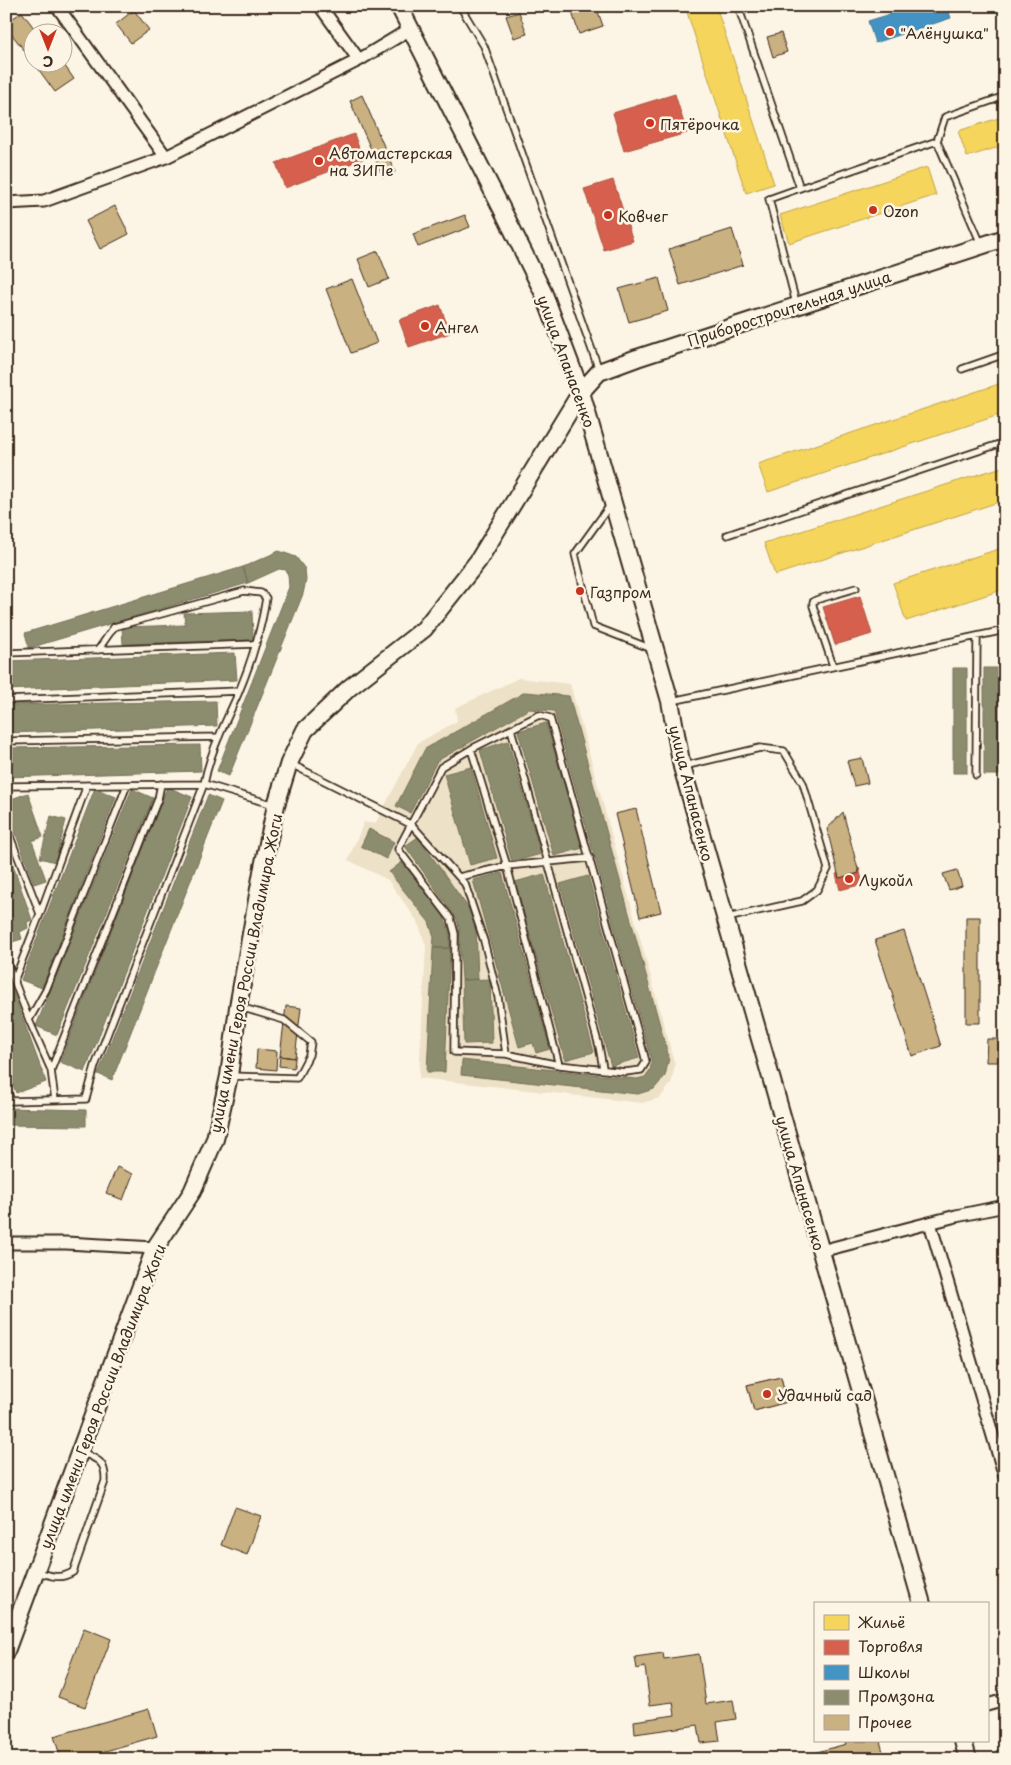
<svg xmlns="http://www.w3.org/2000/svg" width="1011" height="1765" font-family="'Playpen Sans',sans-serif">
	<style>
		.built { fill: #ede1c7 }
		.homes { fill: #f6d55c; stroke: #bea249 }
		.shops { fill: #d6604d; stroke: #a8503f }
		.schools { fill: #4393c3; stroke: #417492 }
		.industry { fill: #8c8c6e; stroke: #746f56 }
		.building { fill: #cab181; stroke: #3b2a1e }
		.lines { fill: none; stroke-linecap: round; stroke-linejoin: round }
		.lane-casing { stroke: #3b2a1e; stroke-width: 9 }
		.street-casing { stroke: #3b2a1e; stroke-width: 15 }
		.secondary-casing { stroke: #3b2a1e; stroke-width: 20 }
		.lane { stroke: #fcf5e5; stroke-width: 5.5 }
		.street { stroke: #fcf5e5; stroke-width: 11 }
		.secondary { stroke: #fcf5e5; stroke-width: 16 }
		.poi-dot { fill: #c8321e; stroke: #fcf5e5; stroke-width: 2 }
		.labels { text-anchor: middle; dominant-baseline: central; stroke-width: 5; stroke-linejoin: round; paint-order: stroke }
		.poi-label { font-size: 15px; fill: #3b2a1e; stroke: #fcf5e5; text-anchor: start }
		.street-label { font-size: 15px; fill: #3b2a1e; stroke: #fcf5e5 }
	</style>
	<rect width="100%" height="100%" fill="#fcf5e5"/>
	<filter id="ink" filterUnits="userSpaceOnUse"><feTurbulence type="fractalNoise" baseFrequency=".02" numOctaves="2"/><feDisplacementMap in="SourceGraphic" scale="10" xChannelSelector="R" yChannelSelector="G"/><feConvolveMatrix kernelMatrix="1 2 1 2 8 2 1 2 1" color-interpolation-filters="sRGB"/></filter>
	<g filter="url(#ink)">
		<path class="built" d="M519,678L570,684L675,1065L671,1084L660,1098L642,1103L419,1078L426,946L418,922L388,880L348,860L364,822L375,824L418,743L457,721L455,708Z"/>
		<path class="homes" d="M685,6H716L774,184L746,193Z
			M1005,116V145L967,157L958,131Z
			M927,167L936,195L789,243L780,215Z
			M1005,382V413L768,492L758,464Z
			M1005,466V500L775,575L764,543Z
			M1005,547V589L906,621L893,583Z"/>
		<path class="shops" d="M675,94L687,133L624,151L613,113Z
			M354,134L363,159L285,188L276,163Z
			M613,180L633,241L604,250L584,189Z
			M440,305L450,333L409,347L399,320Z
			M860,596L872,634L835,645L823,607Z
			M859,868L863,884L840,890L836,874Z
			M781,1377L787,1402L754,1411L747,1385Z"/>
		<path class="schools" d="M892,6H907V8L914,6H947L951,18L875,43L868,21L894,13Z"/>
		<path class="industry" d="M279,551L296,557L305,569L306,580L303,594L229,776L217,771L289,587L288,575L286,570L279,569L248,583L243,567Z
			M243,567L248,583L29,648L25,633Z
			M252,611L253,640L123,644L122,627L185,625L184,613Z
			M235,653L237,680L6,690V661Z
			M953,668H967V773H953Z
			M984,668H999V775H984Z
			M525,692L569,696L669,1058L665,1076L654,1089L638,1094L461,1075L462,1060L637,1079L645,1077L650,1070L652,1062L554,711L529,709L437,761L410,813L396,806L425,749Z
			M216,701L217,726L6,733V705Z
			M546,723L583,848L554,856L518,731Z
			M508,741L541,854L512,862L480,750Z
			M200,745L201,771L6,777V748Z
			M471,767L497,858L470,865L444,774Z
			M167,787L192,797L85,1072L60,1062Z
			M95,788L116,797L42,988L21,980Z
			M132,789L153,798L57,1035L36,1026Z
			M28,793L43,837L32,841L46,880L34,884L6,807V801Z
			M208,795L222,801L112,1080L98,1074Z
			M51,816L66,820L55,862L40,858Z
			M369,829L394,842L386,859L361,846Z
			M418,837L469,909L476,928L478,979L462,980L459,928L457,919L405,846Z
			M6,845L32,920L27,922L28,928L20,932L22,939L9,943L6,935Z
			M402,862L443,914L450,934V948H433L434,937L429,922L389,872Z
			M502,873L550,1049L536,1053L533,1043L519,1047L473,880Z
			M544,874L594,1052L565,1060L515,882Z
			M588,876L639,1058L611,1066L560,884Z
			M433,948H450L445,1072H427Z
			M6,973L46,1082L16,1093L6,1065Z
			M490,979L492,1043L464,1044L462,980Z
			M6,1108L86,1110V1126L6,1125Z"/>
		<path class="building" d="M570,6H596L603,26L579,34Z
			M134,10L149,30L131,43L116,24Z
			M22,12L37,32H32V43L24,50L6,27V23Z
			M519,12L527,34L514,38L506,16Z
			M781,33L787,52L773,57L767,37Z
			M49,62H62L74,79L55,92L39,70Z
			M362,95L395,172L383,177L350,101Z
			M115,206L129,234L100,249L86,221Z
			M465,215L470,227L418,247L413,234Z
			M732,229L743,265L680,285L669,249Z
			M378,251L389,279L369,287L358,259Z
			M659,278L668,311L629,322L619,289Z
			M352,279L377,343L351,353L326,289Z
			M862,758L868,783L854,786L847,761Z
			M636,809L661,912L640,917L615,814Z
			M843,812L859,873L839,878L827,829Z
			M1004,845H1005V875H1003Z
			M957,870L962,886L949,890L943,874Z
			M1004,889H1005V919H1003Z
			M966,917H980V1023H966Z
			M904,931L941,1046L912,1056L875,940Z
			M1004,934H1005V967H1003Z
			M1004,983L1005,984V1015H1003Z
			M286,1006L301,1008L295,1058L280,1056Z
			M987,1039H999L998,1062H986Z
			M257,1049L277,1051L276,1070L256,1068Z
			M280,1056L295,1058L294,1068L279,1066Z
			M117,1167L133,1174L123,1200L106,1193Z
			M781,1377L787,1402L754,1411L747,1385Z
			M235,1507L261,1516L247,1555L221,1545Z
			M84,1628L111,1639L85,1707L58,1697Z
			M663,1653L664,1659L699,1654L706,1704L733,1700L736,1719L717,1722L720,1741L701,1743L698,1725L635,1734L634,1721L675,1715L673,1702L650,1705L645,1667L637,1669L635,1657Z
			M149,1709L157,1736L78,1759H61L54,1736Z
			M845,1741H880L885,1759H792L846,1744Z"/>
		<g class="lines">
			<g class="lane-casing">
				<path id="lane" d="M460,6L484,46L599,370
					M738,6L800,188L769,199L796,303
					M937,141L945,117L1005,96
					M800,188L937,141L981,244
					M962,369L1005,354
					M611,504L575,554L593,626L652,649
					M727,535L1005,442
					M6,653L256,644
					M833,666L813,606V602L816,600L856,588
					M6,700L239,691
					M672,701L1005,630
					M539,715L550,718L644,1054L646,1062L641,1070L625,1072L559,1065L506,1054L454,1052L455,934L451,919L398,849L441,767L471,749Z
					M511,729L599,1046L603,1068
					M6,741L219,737
					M471,749L507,866L559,1065
					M291,764L412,825L465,884L484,941L498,997L506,1054
					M684,766L760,748L784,751L803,783L828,869L817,890L802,901L727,918
					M976,775L977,636
					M6,786L204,784L274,805
					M6,826L40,914L14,981
					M459,877L507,866L590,858
					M40,914L87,785
					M6,959L29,1020L51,1070L55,1100
					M29,1020L46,990L127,785
					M51,1070L158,799L161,784
					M231,1076L297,1078L309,1055L311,1042L284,1020L240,1007
					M6,1087L11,1101L86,1099L95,1066L204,784C210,752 225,723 238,694C251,663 261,631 266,598L261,593L244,591L114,627L98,650
					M38,1572C52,1576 59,1580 73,1572L105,1481C106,1462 98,1459 81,1452"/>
			</g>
			<g class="street-casing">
				<path id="street" d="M57,6L166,157
					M320,6L359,60
					M6,203L44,201L166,157L359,60L412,28
					M930,1223L1005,1477
					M6,1243H66L155,1248
					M821,1251L956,1216L1005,1206
					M987,1705L1005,1700"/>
			</g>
			<g class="secondary-casing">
				<path id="secondary" d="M399,6L513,231L544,294L581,392L670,701L682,767L922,1604
					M6,1651L155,1248L192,1192L215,1139L229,1076L238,1007L262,872L276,805L289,763L305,730L349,688L424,629L478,561L581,392L599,372L637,358L1005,238
					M963,1741L968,1759"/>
			</g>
			<use href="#lane" class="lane"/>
			<use href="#street" class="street"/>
			<use href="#secondary" class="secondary"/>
		</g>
	</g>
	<g class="poi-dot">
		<circle cx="890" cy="32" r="5"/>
		<circle cx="650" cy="123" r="5"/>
		<circle cx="319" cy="161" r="5"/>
		<circle cx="873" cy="210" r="5"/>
		<circle cx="608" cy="215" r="5"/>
		<circle cx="425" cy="326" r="5"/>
		<circle cx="580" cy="591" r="5"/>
		<circle cx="849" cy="879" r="5"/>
		<circle cx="767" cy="1394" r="5"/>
	</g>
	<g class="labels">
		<g class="poi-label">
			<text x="900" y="32">"Алёнушка"</text>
			<text x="660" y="123">Пятёрочка</text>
			<text x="329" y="152">Автомастерская<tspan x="329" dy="17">на ЗИПе</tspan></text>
			<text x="883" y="210">Ozon</text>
			<text x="618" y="215">Ковчег</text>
			<text x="435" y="326">Ангел</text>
			<text x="590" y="591">Газпром</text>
			<text x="859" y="879">Лукойл</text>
			<text x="777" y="1394">Удачный сад</text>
		</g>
		<g class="street-label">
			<text transform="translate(789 308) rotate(-18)">Приборостроительная улица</text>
			<text transform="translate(567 361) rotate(70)">улица Апанасенко</text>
			<text transform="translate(692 793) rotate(76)">улица Апанасенко</text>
			<text transform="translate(245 973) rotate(-79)">улица имени Героя России Владимира Жоги</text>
			<text transform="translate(801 1183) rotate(74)">улица Апанасенко</text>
			<text transform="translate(102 1396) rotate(-69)">улица имени Героя России Владимира Жоги</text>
		</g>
	</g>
	<rect width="1011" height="1765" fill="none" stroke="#fcf5e5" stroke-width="25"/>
	<rect x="12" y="12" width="986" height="1740" fill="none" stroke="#3b2a1e" stroke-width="2" filter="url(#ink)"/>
	<rect x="814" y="1602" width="175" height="140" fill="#fcf5e5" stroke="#afa495"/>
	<rect x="824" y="1615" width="25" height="15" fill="#f6d55c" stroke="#afa495"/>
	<text x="858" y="1628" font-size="15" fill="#3b2a1e">Жильё</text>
	<rect x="824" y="1640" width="25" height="15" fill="#d6604d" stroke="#afa495"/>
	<text x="858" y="1652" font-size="15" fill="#3b2a1e">Торговля</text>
	<rect x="824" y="1665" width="25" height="15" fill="#4393c3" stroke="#afa495"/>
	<text x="858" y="1678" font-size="15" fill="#3b2a1e">Школы</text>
	<rect x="824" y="1690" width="25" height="15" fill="#8c8c6e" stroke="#afa495"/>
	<text x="858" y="1702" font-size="15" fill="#3b2a1e">Промзона</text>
	<rect x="824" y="1715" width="25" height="15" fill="#cab181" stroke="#afa495"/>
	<text x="858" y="1728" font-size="15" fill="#3b2a1e">Прочее</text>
	<g transform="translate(48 48) rotate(180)"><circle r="24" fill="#fcf5e5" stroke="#afa495"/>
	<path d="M0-4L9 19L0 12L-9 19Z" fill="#c8321e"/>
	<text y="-8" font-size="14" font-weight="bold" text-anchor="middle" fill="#3b2a1e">С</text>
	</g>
</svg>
